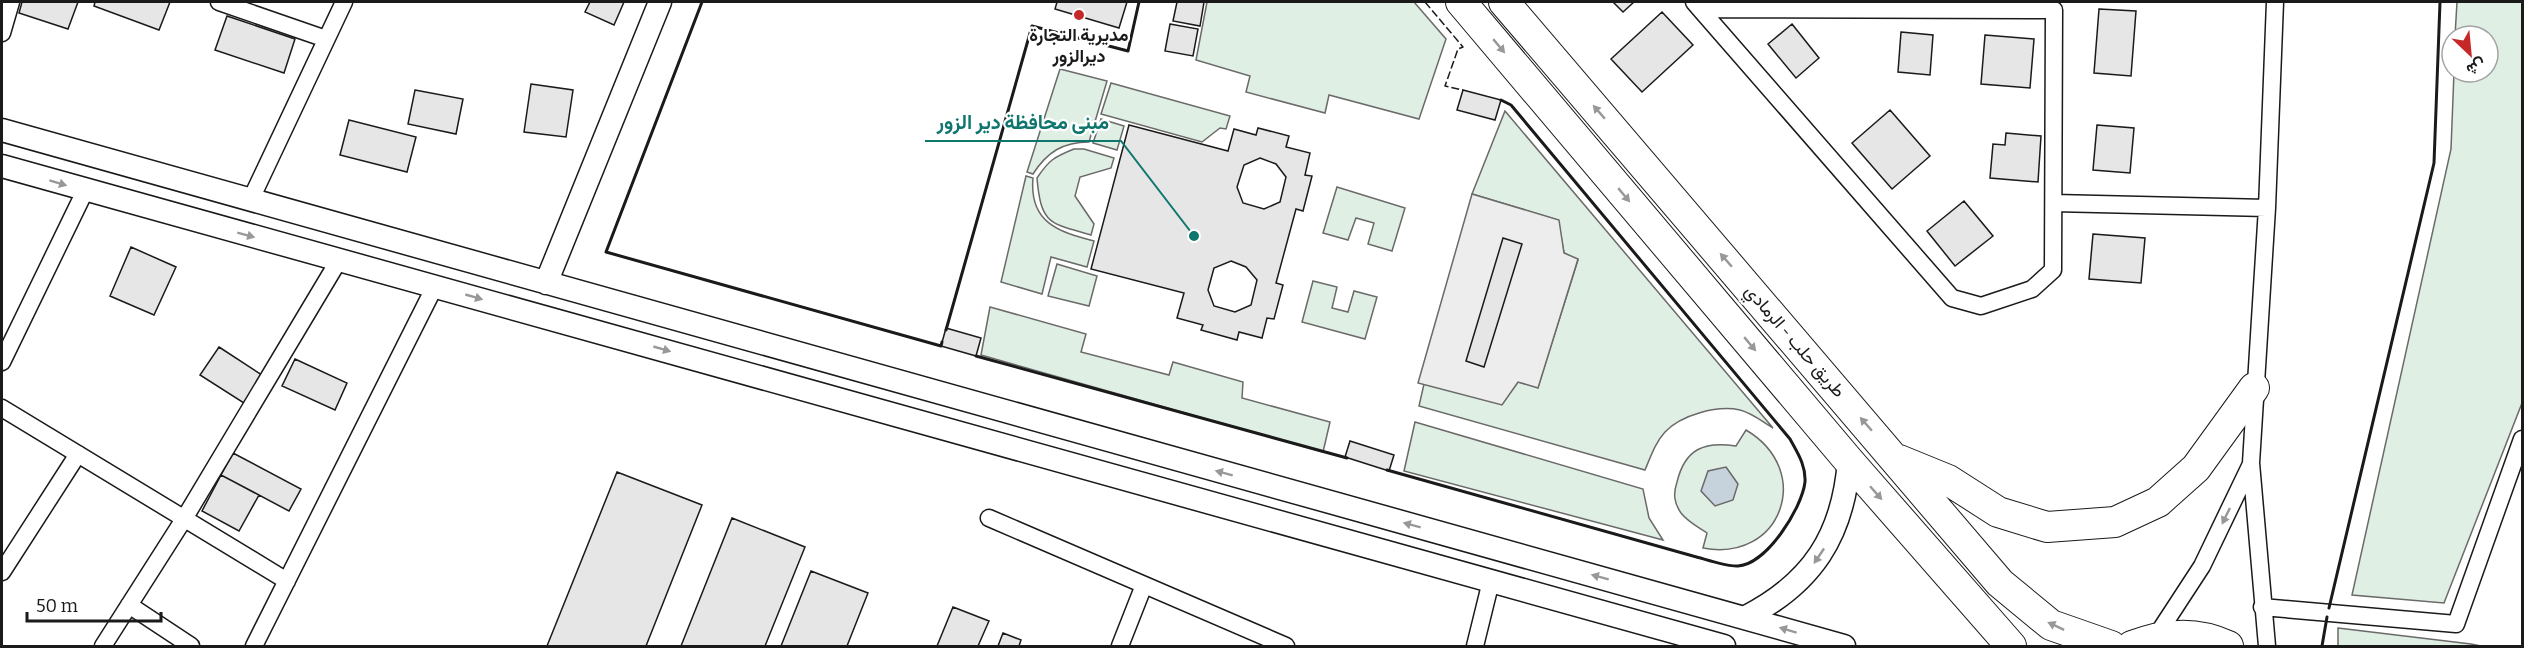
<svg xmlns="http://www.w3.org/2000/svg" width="2524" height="648" font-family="Bitter,Vazirmatn,serif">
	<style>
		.green { fill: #e0efe3; stroke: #6a6a6a; stroke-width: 1.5 }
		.parking { fill: #ededed; stroke: #6a6a6a; stroke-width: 1.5 }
		.water { fill: #c6d2dc; stroke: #6a6a6a; stroke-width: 1.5 }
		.building { fill: #e6e6e6; stroke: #1a1a1a; stroke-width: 1.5; fill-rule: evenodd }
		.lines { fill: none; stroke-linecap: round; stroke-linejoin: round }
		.street-casing { stroke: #1a1a1a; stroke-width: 19 }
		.secondary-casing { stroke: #1a1a1a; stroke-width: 25 }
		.highway-casing { stroke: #1a1a1a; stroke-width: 32 }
		.street { stroke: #fff; stroke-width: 16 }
		.secondary { stroke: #fff; stroke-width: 22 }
		.highway { stroke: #fff; stroke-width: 30 }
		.fence { stroke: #1a1a1a; stroke-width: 1.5; stroke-dasharray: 8 3; stroke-linecap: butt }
		.wall { stroke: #1a1a1a; stroke-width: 3 }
		.oneway { fill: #989898 }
		.poi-dot { fill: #c62828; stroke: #fff; stroke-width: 2 }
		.labels { text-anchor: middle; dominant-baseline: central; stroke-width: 4.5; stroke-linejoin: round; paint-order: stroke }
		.poi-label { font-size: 18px; font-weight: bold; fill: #1a1a1a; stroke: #fff }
		.street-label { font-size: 18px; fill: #1a1a1a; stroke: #fff }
		.leader { fill: none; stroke: #0f766e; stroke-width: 2 }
		.callout-dot { fill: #0f766e; stroke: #fff; stroke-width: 2 }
		.callout-label { font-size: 20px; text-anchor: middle; font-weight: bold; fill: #0f766e; stroke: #fff; stroke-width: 4.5; stroke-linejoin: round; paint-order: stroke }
	</style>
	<rect width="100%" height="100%" fill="#fff"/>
	<path class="green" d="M1207,2H1414L1446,39L1419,119L1329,95L1325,113L1246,92L1250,76L1196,60Z
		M2457,2H2522V403L2444,603L2352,595L2451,149L2454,72H2488V36H2455Z
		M1060,69L1107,81L1089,142C1063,142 1047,152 1033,174L1027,172Z
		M1111,83L1230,116L1226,129L1220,128L1202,142L1101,114Z
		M1505,111L1773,428C1763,422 1752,413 1740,410C1717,405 1681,415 1665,432C1655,443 1651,456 1645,470L1419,406L1424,384L1502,404L1518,382L1538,387L1578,260L1564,253L1558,220L1472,194Z
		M1101,119L1124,126L1117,150L1093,143Z
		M1074,149H1084L1114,158L1111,168L1080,177L1075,196L1094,224L1091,235C1050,223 1041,225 1037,178C1049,160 1054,157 1074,149Z
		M1026,176L1033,178C1029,222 1058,232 1094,241L1087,267L1051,257L1042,294L1001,282Z
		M1337,187L1405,208L1392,251L1368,244L1374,223L1356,218L1348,240L1323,233Z
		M1057,264L1097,276L1089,306L1048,296Z
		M1313,281L1337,287L1332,308L1348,312L1354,291L1377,297L1365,339L1302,322Z
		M990,307L1086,334L1081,352L1169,375L1173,362L1243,382L1242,398L1330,422L1323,452L981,355Z
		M1415,422L1643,489L1649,518L1663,540L1404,471Z
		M1746,430C1815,471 1781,563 1703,548L1707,533C1698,527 1688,522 1681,513C1674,503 1673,494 1677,482C1685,449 1704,441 1736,446Z
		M2338,628L2471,644L2481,646H2338Z"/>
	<path class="parking" d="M1472,194L1559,220L1564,253L1578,259L1538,388L1518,382L1502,405L1418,383Z"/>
	<path class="water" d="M1726,467L1738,484L1733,500L1715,506L1701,491L1708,471Z"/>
	<path class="building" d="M22,2H78L68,29L19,13Z
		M95,2H170L159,30L94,6Z
		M590,2H624L614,25L585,12Z
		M1057,2H1127L1119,28L1055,9Z
		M1177,2H1204L1200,26L1173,21Z
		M1613,2H1634L1623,12Z
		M2099,9L2136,11L2131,76L2094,73Z
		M1662,12L1693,45L1642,92L1611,59Z
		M227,16L295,39L284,73L215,50Z
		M1170,24L1198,29L1193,56L1165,51Z
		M1792,24L1819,58L1796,78L1768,44Z
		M1901,32L1933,35L1930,75L1898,72Z
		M1985,35L2034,39L2030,88L1981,84Z
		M531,84L573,90L566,137L524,132Z
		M415,90L463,99L456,134L408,124Z
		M1463,90L1501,100L1495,120L1457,110Z
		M1890,110L1930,156L1892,189L1852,143Z
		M349,120L416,137L407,172L340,155Z
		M1129,125L1228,151L1234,129L1256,135L1258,128L1289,136L1286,147L1310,153L1305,175L1312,176L1303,211L1296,209L1276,283L1283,285L1274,319L1267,318L1262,338L1239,332L1237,340L1201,330L1203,325L1177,318L1184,293L1091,269ZM1260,158L1276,164L1286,177L1280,202L1264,209L1243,203L1237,187L1244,165ZM1231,261L1246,267L1257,280L1251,305L1235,312L1214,306L1208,290L1214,268Z
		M2097,125L2134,128L2130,173L2093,170Z
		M2006,133L2041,136L2038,182L1990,178L1993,144L2005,145Z
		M1964,201L1993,236L1955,266L1927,231Z
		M2093,234L2145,238L2141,283L2089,279Z
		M1503,238L1522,244L1484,367L1466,361Z
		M131,247L176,267L154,315L110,296Z
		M946,328L981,338L976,356L941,346Z
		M219,347L265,377L247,405L200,375Z
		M295,359L347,383L335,410L282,386Z
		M1350,441L1394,455L1389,471L1345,457Z
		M233,453L301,489L289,511L221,475Z
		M617,472L702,505L646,646H547Z
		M221,475L259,495L239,531L202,511Z
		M732,518L805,547L765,646H681Z
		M811,571L868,593L847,646H781Z
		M953,607L989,621L978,646H937Z
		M1003,633L1021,640L1019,646H998Z"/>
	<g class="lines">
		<g class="street-casing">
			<path id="street" d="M219,2L326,39
				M1694,2L1700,9L1952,298L1981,306L2032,289L2053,270L2054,10L1700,9
				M2,33L11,2
				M251,199L344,2
				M2054,203L2267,208
				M2,362L85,191
				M2,408L287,581
				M989,518L1286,646
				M2,572L78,454
				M129,605L191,646
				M2262,607L2456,624L2522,439
				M2155,638L2202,566L2251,464
				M103,646L184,519L339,260
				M254,646L435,286
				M1120,646L1144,585
				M1475,646L1491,581
				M2267,646L2251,463L2267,208L2275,2"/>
		</g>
		<g class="secondary-casing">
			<path id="secondary" d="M2,130L1844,646
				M2,166L1724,646
				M546,283L660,2
				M1746,617C1812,583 1843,536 1849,461"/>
		</g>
		<g class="highway-casing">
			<path id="highway" d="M1461,2L1849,461L2011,646
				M1504,2L2000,583L2051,625L2111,646
				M1899,460L1948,480L1998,512L2047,527L2115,522L2158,502L2196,468L2254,388
				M2132,646C2163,634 2197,631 2228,646"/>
		</g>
		<use href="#street" class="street"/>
		<use href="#secondary" class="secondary"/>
		<use href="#highway" class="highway"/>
		<path class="fence" d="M1425,2L1463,47L1458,49L1445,86L1463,90"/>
		<path class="wall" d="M702,2L606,252L941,346L942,342
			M946,330L1032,26L1128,51L1139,2
			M976,356L1347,458
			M1387,470L1693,556C1705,559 1727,567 1738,566C1767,564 1802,508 1805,482C1806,465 1797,452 1790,439L1511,105L1501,100
			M2329,608L2434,163L2440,2
			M2322,646L2327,617"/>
	</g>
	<defs><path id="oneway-solid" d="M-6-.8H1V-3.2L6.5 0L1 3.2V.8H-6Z" transform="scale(1.5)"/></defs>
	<g class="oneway">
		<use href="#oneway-solid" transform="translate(1499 46) rotate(50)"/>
		<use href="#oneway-solid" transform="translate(1599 112) rotate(-131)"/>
		<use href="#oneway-solid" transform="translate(58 183) rotate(17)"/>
		<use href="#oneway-solid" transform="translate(1624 195) rotate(50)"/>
		<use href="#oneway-solid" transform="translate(246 235) rotate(15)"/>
		<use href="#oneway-solid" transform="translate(1726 260) rotate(-131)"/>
		<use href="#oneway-solid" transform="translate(474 297) rotate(16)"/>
		<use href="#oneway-solid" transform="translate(1750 344) rotate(50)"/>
		<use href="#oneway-solid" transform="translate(662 349) rotate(16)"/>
		<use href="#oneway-solid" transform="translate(1866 424) rotate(-131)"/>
		<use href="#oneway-solid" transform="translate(1224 473) rotate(-165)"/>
		<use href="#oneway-solid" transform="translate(1876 493) rotate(49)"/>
		<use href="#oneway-solid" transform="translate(2226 516) rotate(116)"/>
		<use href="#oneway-solid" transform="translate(1412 525) rotate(-165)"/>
		<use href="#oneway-solid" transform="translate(1819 556) rotate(124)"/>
		<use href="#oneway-solid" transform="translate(1600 577) rotate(-165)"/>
		<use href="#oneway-solid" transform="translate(2056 626) rotate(-155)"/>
		<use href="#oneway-solid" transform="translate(1788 630) rotate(-163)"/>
	</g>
	<circle class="poi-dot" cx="1079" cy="15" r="6"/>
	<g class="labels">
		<g class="poi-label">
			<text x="1079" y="35">مديرية التجارة<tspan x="1079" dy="21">ديرالزور</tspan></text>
		</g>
		<g class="street-label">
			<text transform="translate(1795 341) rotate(49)">طريق حلب - الرمادي</text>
		</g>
	</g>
	<path class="leader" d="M1194 236L1121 141H925"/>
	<circle class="callout-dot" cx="1194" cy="236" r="6"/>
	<g class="callout-label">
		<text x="1023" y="129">مبنى محافظة دير الزور</text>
	</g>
	<rect width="2524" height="648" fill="none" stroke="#1a1a1a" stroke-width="6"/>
	<g transform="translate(2470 54) rotate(154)"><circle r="28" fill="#ffffff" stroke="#a3a3a3" stroke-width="1.5"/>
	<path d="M0-4.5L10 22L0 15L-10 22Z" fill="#c62828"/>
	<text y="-9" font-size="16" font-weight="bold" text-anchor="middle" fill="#1a1a1a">ش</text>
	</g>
	<path d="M27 612v9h134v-9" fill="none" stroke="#1a1a1a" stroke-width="3"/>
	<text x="36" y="612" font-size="18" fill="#1a1a1a" stroke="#ffffff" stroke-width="4.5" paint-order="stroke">50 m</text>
</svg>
